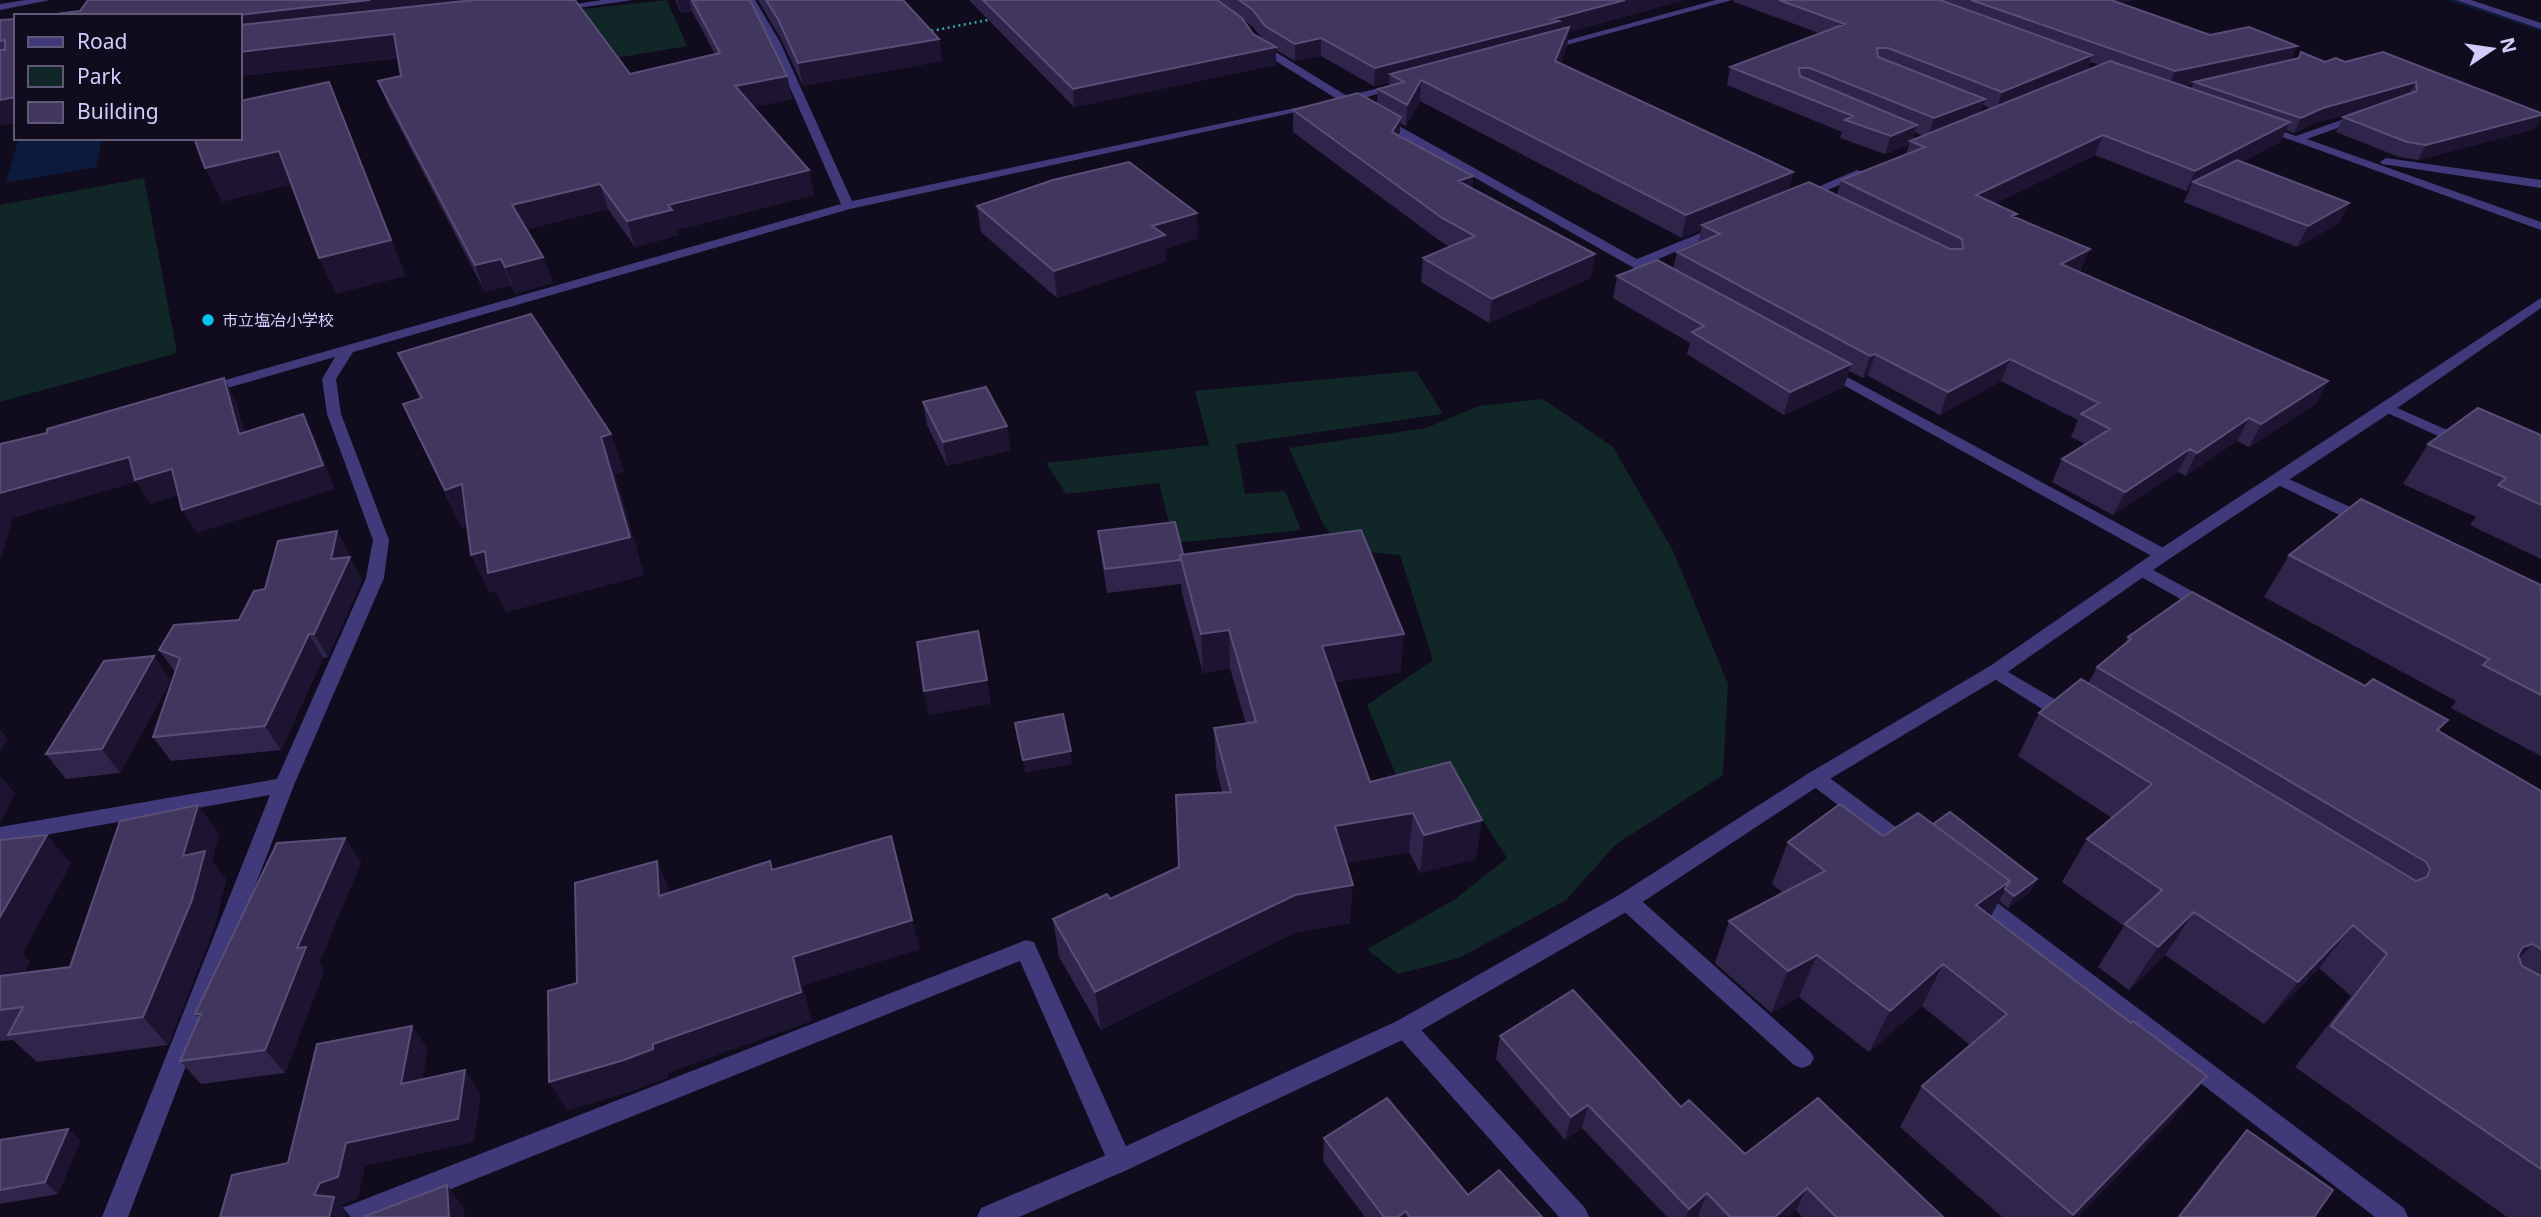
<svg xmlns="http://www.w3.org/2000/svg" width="2541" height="1217" font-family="'Noto Sans','Noto Sans JP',sans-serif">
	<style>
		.green { fill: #102627 }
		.water { fill: #0c1b3c }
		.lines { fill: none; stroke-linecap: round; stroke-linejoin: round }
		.stream { fill: #0c1b3c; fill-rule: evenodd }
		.path { stroke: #32a9aa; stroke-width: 2.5; stroke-dasharray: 2 3.5; stroke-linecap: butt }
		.minor { fill: #40397a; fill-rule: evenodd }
		.tertiary { fill: #40397a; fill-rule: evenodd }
		.wall { fill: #2f254a; fill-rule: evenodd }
		.shaded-wall { fill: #1c1430 }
		.building { fill: #41375e; stroke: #584e77; stroke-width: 2 }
		.poi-dot { fill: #09c4ea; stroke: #110c1d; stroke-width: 2.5 }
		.labels { text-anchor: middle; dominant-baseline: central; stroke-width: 5; stroke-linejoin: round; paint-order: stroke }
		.far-poi-label { font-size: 16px; fill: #d4cbfd; stroke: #110c1d; text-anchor: start }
	</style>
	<rect width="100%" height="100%" fill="#110c1d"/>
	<path class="green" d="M667,0L687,46L609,59L575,10Z
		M144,178L177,353L0,402V205Z
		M1416,371L1443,414L1236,444L1245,494L1285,491L1301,530L1174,543L1159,483L1066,494L1046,463L1209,445L1195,391Z
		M1543,399L1613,447L1673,551L1728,684L1723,775L1615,845L1566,900L1459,958L1398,974L1367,949L1454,900L1507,858L1454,775L1397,777L1367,705L1433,660L1400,555L1343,550L1323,524L1289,448L1426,428L1479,406Z"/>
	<path class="water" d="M27,138H102L96,167L6,183L18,140Z"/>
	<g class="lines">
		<path class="stream" d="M2447,0H2459L2541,26V31Z"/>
		<path class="path" d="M926,32L993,19"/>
		<path class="minor" d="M26,0H50L0,10V4Z
			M602,0H633L556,11L551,8Z
			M745,0H755L780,42L852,201L1314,104L1319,107L850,209L353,352L336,379L341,414L389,540L384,578L294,785L128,1217H102L270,795L0,843V827L277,779L366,578L373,540L327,414L322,379L335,357L206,394L199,390L201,387L841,204L770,42Z
			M1716,0H1732L1548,50L1539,48Z
			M2456,0H2471L2541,23V29Z
			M1253,43H1261L1347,96L1399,83L1404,86L1354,101L1356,106L1337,103V99L1253,47Z
			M2361,113L2367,116L2365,118L2307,139L2541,222V230L2255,127L2261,124L2296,136Z
			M1375,117H1383L1637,259L1718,226L1728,229L1647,264L1667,277L1660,281L1655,280L1375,121Z
			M2386,158L2541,180V188L2382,164L2380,162Z
			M1857,170L1867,173L1807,199L1797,196Z
			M1825,365L2169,551L2171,555L2163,560L2157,559L1820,372V366Z
			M2388,404L2470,440L2473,443L2470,446H2460L2383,411V405Z
			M2278,474L2372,517L2374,521L2372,525H2360L2272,482L2270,479L2272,476Z
			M2142,564L2212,602L2215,606L2206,612L2200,610L2136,574L2134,570L2136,566Z
			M1996,665L2075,711L2077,716L2075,721H2061L1990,676L1987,671Z
			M1816,771L1823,773L1912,839L1915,845L1912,851L1905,853L1898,851L1809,783L1806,778L1809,773Z
			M1975,889L1983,892L2404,1208L2408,1217H2375L1967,904L1964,898L1967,892Z
			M1627,892L1635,895L1810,1051L1814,1058L1810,1065L1802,1068L1794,1065L1619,907L1616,901L1619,895Z
			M1026,940L1034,942L1037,949L1129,1153L1132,1161L1129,1169L1120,1173L1111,1169L1020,961L381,1217H337L341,1208L350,1205Z
			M1405,1018L1413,1021L1585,1208L1589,1217H1559L1397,1035L1394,1028L1397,1021Z"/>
		<path class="tertiary" d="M2541,298V308L2393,411L2169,559L2002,676L1823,783L1635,907L1413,1035L1129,1169L1019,1217H977L981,1208L1111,1153L1397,1021L1619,895L1809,773L1990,666L2157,551Z"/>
	</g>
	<path class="wall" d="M88,0H575L630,74L715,54L692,11L681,13L675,0H750L787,76L792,99L753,107L809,170L814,195L677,230L679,235L635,247L608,209L527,229L543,257L553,283L515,293L511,285L485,292L388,105L378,81L401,76L398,58L240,76V16H40L80,11Z
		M758,0H903L939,39L942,61L803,86L782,41Z
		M969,0H1684L1569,32L1567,47L1560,64L1793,172L1789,190L1837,195L1841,180L1906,154L1909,145L1885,154L1840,138L1842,132L1727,85L1730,67L1819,33L1734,2L1733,0H2134L2121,3L2210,35L2291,60L2298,58L2301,52L2325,62H2345L2383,52L2535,129L2418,160L2399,157L2336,132L2343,117L2369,108L2315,123L2294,133L2286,130L2280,142L2242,162L2349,203L2339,223L2297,247L2184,202L2190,189L2186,191L2095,155L1994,204L2016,218L2081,270L2078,271L2316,404L2249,447L2237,441L2185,476L2178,472L2113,515L2052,482L2062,459L2085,444L2071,437L2078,420L2001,381L1940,415L1868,376L1863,378L1849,371L1844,387L1784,415L1687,354L1690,343L1613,298L1617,276L1673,269L1677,252L1698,243L1701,230L1682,238L1420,101L1406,126L1400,123L1399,136L1473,176L1472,188L1591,278L1489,323L1421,282L1423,258L1450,247L1440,241L1293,132V110L1377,103L1378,89L1389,86V82L1374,86L1321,56L1295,61L1276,50V65L1074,107ZM1244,20L1253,27L1262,39L1253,34ZM2090,62L2100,65L2087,71ZM2193,84L2191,89L2183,86ZM1983,105L1992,109L1980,113ZM1915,132L1924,136L1912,141Z
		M16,19V123L0,125V20Z
		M977,206L1198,238L1165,249L1166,261L1057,298L981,232Z
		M398,353L611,434L624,471L615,474L644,575L506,612L496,591L489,593L467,526L462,528L403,404L420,399Z
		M923,402L1011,450L947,466L927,425Z
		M2541,435V559L2470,525L2476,517L2403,484L2428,444Z
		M337,531L349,554V557H350L362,580L328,657L323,658L281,750L171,761L153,737L175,672L159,650L239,620L265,589Z
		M1098,531L1183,554L1401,672L1335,682L1370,782L1476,859L1420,873L1409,852L1346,863L1350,923L1294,933L1101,1030L1059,957L1053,919L1110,899L1179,867L1222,792L1216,767L1214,728L1246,724L1230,668L1203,673L1182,593L1181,584L1107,593L1101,555Z
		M2289,555L2541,585V756L2451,708L2456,701L2264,597Z
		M2128,637L2365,686L2448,720L2439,731L2541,791V1217H2507L2295,1067L2351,996L2319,968L2264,1024L2165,955L2129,990L2098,967L2124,926L2062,882L2087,839L2112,818L2018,756L2039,713L2088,684L2097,667L2124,646Z
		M171,680L120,773L66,779L46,754Z
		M219,833L212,860L226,880L214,928L168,1045L37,1062L13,1040L0,1041V840L71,863L22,954L30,962L24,973L70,967Z
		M1883,836L2031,891L2008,908L1999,901L1991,916L2175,1116L2078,1217H2002L1900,1127L1922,1086L1970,1045L1922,1006L1869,1052L1799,997L1771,1013L1715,963L1729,921L1783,893L1772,884L1788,842Z
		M345,838L361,862L319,963L324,971L285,1073L201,1084L180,1061L199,1018L195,1014Z
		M1500,1036L1681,1107L1745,1154L1943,1217H1802L1796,1210L1788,1217H1699L1698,1216L1696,1217H1667L1582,1128L1565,1140L1496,1059Z
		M68,1129L80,1141L58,1194L0,1204V1140Z
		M2247,1130L2314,1217H2177L2222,1159Z
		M1324,1138L1468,1195L1542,1217H1365L1323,1161Z"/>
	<path class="shaded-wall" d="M370,0H575L240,37V16H229Z
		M677,0H689L692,11L681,13Z
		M1625,0H1684L1569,32L1567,47L1552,82L1390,74L1389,82L1374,86L1375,68Z
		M2094,0H2134L2090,11Z
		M394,34L403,57L240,76V52Z
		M1321,38V56L1295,61V44Z
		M939,39L942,61L803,86L798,63Z
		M2297,46L2289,64L2194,82L2193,84L2167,89L2175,71Z
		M1276,47V65L1074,107L1073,89Z
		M2092,55L2086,73L1996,110L2002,92Z
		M787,76L792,99L740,110L735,86Z
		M1421,80L1420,101L1406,126L1407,105Z
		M329,82L343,115L406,276L336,294L319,258Z
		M2416,82L2408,96L2315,123L2294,133L2301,118L2323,108Z
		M16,97V123L0,125V100Z
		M1985,99L1979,117L1928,137L1934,118Z
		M2541,115V119L2535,129L2418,160L2426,145Z
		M1401,117L1399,139L1392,132Z
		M2290,122L2280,142L2198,185L2193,182L2190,189L2186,191L2195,171Z
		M1917,125L1912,142L1910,141L1909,145L1885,154L1891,136Z
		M2103,135L2095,155L1969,216L1976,195Z
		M279,151L294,184L222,202L205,168Z
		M809,170L814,195L677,230L679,235L635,247L627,221L668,205Z
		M1793,172L1788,194L1702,225L1701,230L1682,238L1686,215Z
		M1473,176L1471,199L1458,181Z
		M600,184L608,209L522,231L512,205Z
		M2349,203L2339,223L2297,247L2308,226Z
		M1197,213L1198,238L1165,249L1166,261L1057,298L1054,271L1152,226Z
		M2090,249L2081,270L2052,285L2061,264Z
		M1595,254L1591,278L1489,323L1492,299Z
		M543,257L553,283L515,293L505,267Z
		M501,259L511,285L485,292L475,265Z
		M1875,354L1868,376L1863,378L1870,356Z
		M2010,359L2001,381L1940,415L1948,392Z
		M1851,364L1844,387L1784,415L1790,392Z
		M224,378L236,401L252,457L239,434Z
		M2328,381L2316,404L2249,447L2261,424Z
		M303,414L315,438L335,489L197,533L182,510Z
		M2249,418L2237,441L2185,476L2197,453Z
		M1007,426L1011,450L947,466L943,442Z
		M611,434L624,471L615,474L644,575L506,612L496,591L489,593L471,555L485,551L601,437Z
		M2190,449L2178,472L2113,515L2125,492Z
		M129,457L172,469L186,492L150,504L136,482L13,518L1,559H0V493Z
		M462,484L479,522L462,528L445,490Z
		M337,531L349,554L348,561L350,557L362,580L328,657L314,634Z
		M1229,630L1230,668L1203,673L1201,634Z
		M309,634L323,658L281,750L265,726Z
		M1404,634L1401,672L1321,684L1322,646Z
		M154,656L171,680L120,773L102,749Z
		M987,680L991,704L929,715L924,691Z
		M0,729L8,739L0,753Z
		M1071,751L1072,764L1025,773L1023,760Z
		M0,776L15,793L0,824Z
		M198,805L219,833L212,860L226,880L214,928L168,1045L143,1017L183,856Z
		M1413,813L1409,852L1333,865L1335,826Z
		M1482,820L1476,859L1420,873L1424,835Z
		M47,835L71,863L22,954L30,962L5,1007L0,1002V917Z
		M891,836L920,949L803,986L812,1021L668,1073V1078L639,1089L567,1111L549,1082L653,1044L793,957Z
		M345,838L361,862L319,963L324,971L285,1073L265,1050L297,948Z
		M657,861L670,891L673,925L659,896Z
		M2037,879L2031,891L2008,908L2014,896Z
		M2010,881L1987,923L1976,905Z
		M1353,885L1350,923L1294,933L1101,1030L1095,992L1295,895Z
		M2194,912L2165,955L2129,990L2158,947Z
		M2353,925L2319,968L2264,1024L2298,982Z
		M2533,944L2492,987L2523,947Z
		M1817,955L1799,997L1771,1013L1788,971Z
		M1943,964L1922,1006L1869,1052L1890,1011Z
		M412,1026L428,1049L418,1107L401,1084Z
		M465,1070L481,1094L474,1142L365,1166L358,1199L341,1205L351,1217H329L314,1195L320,1183L346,1143Z
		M2207,1076L2175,1116L2078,1217H2071Z
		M1588,1105L1582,1128L1565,1140L1571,1117Z
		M68,1129L80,1141L58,1194L45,1182Z
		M447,1185L464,1208L465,1217H449Z
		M1807,1188L1796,1210L1788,1217H1775Z
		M1707,1193L1698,1216L1696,1217H1686L1689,1209Z
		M1406,1211L1405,1217H1398Z"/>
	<path class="building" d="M88,0H370L229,16H40L80,11Z
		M474,0H575L630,74L720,53L692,0H750L787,76L735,86L809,170L668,205L672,210L627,221L600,184L512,205L543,257L505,267L501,259L475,265L378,81L401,76L394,34L240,52V25Z
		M766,0H903L939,39L798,63L778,19Z
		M983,0H1217L1242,18L1253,34L1276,47L1073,89Z
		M1239,0H1625L1553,19L1559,21L1375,68L1321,38L1295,44L1265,26L1253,10Z
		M1779,0H1940L2092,55L2002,92L1888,48H1877L1878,57L1985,99L1934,118L1810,68H1799L1800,76L1917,125L1891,136L1845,120L1853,116L1730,67L1845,24Z
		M1971,0H2111L2210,35L2249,27L2297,46L2175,71Z
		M16,19V97L0,100V50H5V40L0,41V20Z
		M1569,27L1555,61L1793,172L1686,215L1421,80L1407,105L1378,89L1404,82L1390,74Z
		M2301,52L2325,62L2336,58L2345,62L2383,52L2541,113V115L2426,145L2407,142L2343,117L2417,91L2416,82L2323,108L2301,118L2194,82L2299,58Z
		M2110,61L2290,122L2195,171L2103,135L1976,195L2017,214L2012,216L2090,249L2061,264L2328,381L2261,424L2249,418L2197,453L2190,449L2125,492L2062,459L2110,429L2081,414L2099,403L2010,359L1948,392L1875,354L1870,356L1677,252L1720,234L1702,225L1809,182L1950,249H1963L1962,239L1841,180L1925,147L1910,141Z
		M329,82L391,240L319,258L279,151L205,168L194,138H240V101Z
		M1358,93L1401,117L1392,132L1473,176L1458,181L1595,254L1492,299L1423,258L1475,236L1442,218L1293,110Z
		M2237,160L2349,203L2308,226L2193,182Z
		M1129,162L1197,213L1152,226L1165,235L1054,271L977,206L1053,180Z
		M1657,260L1851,364L1790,392L1692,332L1704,326L1617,276Z
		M531,314L611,434L601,437L630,537L488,573L485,551L471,555L462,484L445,490L403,404L422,398L398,353Z
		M224,378L239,434L303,414L323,465L182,510L172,469L135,480L129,457L0,493V444L47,433V429Z
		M986,387L1007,426L943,442L923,402Z
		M2478,408L2541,435V505L2498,485L2506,478L2428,444Z
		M2361,499L2541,585V695L2483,665L2489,659L2289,555Z
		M1175,522L1183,554L1180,555V560L1105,569L1098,531Z
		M1361,530L1404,634L1322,646L1370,782L1450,762L1482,820L1424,835L1413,813L1335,826L1353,885L1295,895L1095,992L1053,919L1107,894L1110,899L1179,867L1176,795L1231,792L1214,728L1256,722L1229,630L1201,634L1180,555Z
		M337,531L331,559L350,557L314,634H309L265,726L153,737L180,658L159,650L174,625L239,620L254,591L265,589L278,541Z
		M2192,592L2365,686L2373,679L2448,720L2437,730L2541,791V949L2533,944L2523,947L2518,955L2522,966L2541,976V1169L2331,1026L2387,954L2353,925L2298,982L2194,912L2158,947L2125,924L2162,890L2087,839L2152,784L2039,713L2081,679L2416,881L2427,877L2430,869L2426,862L2097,667L2131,639L2128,637Z
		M978,631L987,680L924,691L917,642Z
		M154,656L102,749L46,754L104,661Z
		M1063,714L1071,751L1023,760L1015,723Z
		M1840,804L1883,836L1918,813L2010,881L1976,905L2131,1023L2133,1021L2207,1076L2073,1215L1922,1086L2007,1014L1943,964L1890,1011L1817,955L1788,971L1729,921L1825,871L1788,842Z
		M198,805L183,856L205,851L192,900L143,1017L8,1035L23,1007L0,1010V976L70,967L120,821Z
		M1950,812L2037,879L2014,896L2005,889L2010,881L1933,824Z
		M47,835L0,917V840Z
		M891,836L912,920L793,957L801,992L653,1044V1049L624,1060L549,1082L548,991L577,983L575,883L657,861L659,896L770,861L772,870Z
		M345,838L297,948L306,947L265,1050L180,1061L201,1014H195L277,843Z
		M1573,990L1681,1107L1689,1100L1745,1154L1818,1098L1943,1217H1836L1807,1188L1775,1217H1730L1707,1193L1689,1209L1588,1105L1571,1117L1500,1036Z
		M412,1026L401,1084L465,1070L458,1119L346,1143L338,1177L320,1183L314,1195L334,1197L329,1217H220L232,1175L288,1163L317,1044Z
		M1387,1098L1468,1195L1499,1170L1542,1217H1410L1406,1211L1398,1217H1384L1324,1138Z
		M68,1129L45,1182L0,1190V1140Z
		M2247,1130L2333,1190L2314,1217H2179Z
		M447,1185L449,1217H363Z"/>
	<circle class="poi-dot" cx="208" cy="320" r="7"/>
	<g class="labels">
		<g class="far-poi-label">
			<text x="222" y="320">市立塩冶小学校</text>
		</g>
	</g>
	<rect x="14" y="14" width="228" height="126" fill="#110c1d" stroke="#5f5877" stroke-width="2"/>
	<rect x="28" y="37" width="35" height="10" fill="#40397a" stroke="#5f5877" stroke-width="2"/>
	<text x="77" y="49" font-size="21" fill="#d4cbfd">Road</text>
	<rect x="28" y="66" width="35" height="21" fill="#102627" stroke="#5f5877" stroke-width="2"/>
	<text x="77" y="84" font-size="21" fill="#d4cbfd">Park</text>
	<rect x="28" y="102" width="35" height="21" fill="#41375e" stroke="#5f5877" stroke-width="2"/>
	<text x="77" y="119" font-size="21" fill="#d4cbfd">Building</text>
	<g transform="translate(2492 49) rotate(77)" stroke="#110c1d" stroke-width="5" paint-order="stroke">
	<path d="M0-5L12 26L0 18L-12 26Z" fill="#d4cbfd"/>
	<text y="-10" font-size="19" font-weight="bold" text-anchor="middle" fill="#d4cbfd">N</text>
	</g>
</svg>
